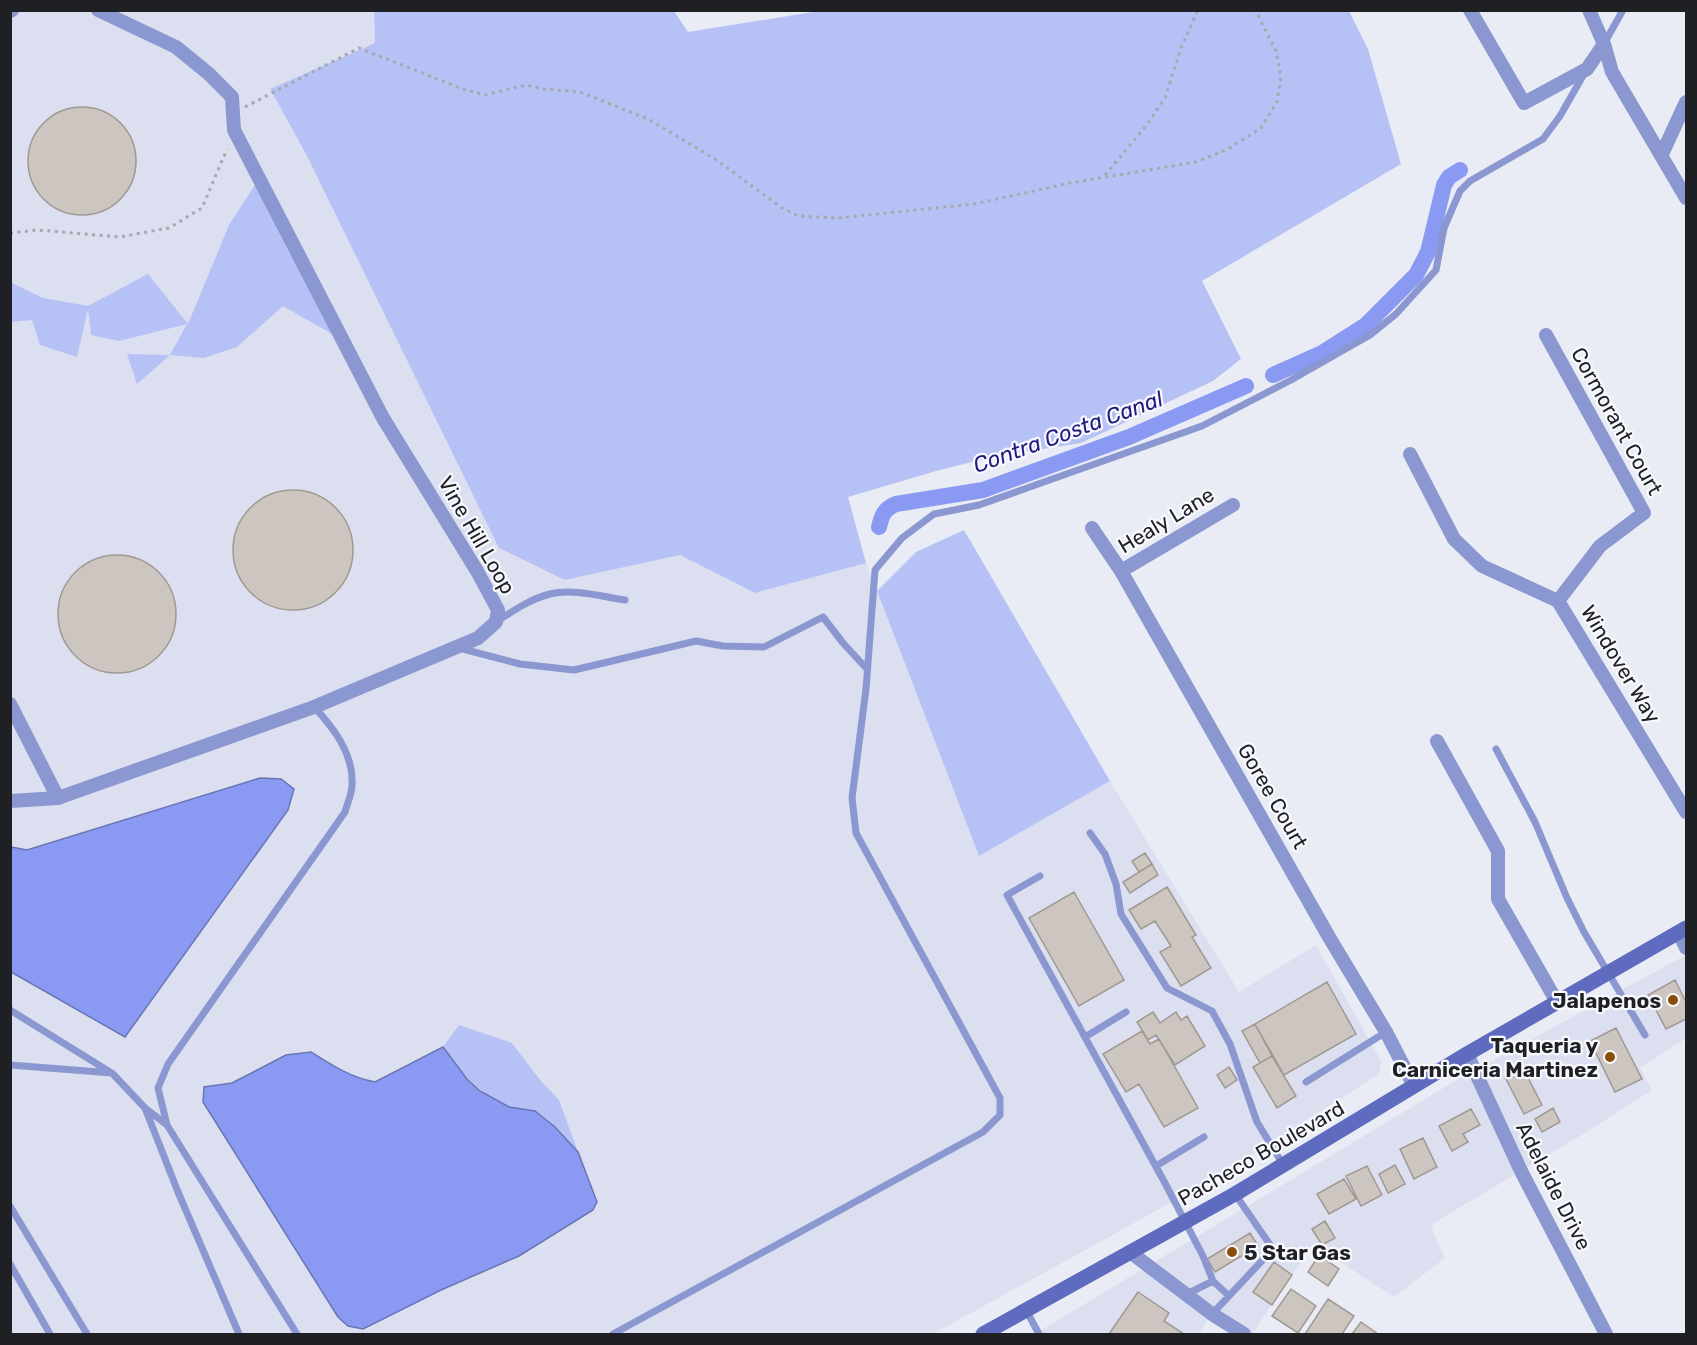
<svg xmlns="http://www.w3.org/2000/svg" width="1697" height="1345" font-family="Rubik,sans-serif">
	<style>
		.built { fill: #dbdfef }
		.green { fill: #b6c2f6 }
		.water { fill: #8a9af2; stroke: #6a75b4; stroke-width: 1.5 }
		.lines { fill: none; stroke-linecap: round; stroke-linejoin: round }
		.canal { stroke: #8a9af2; stroke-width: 16 }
		.building { fill: #cdc5bf; stroke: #a09993; stroke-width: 1.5 }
		.path { stroke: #a6a8af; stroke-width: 3; stroke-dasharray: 3 4.5; stroke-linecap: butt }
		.lane { stroke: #8b97d0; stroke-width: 7 }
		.street { stroke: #8b97d0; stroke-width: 14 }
		.secondary { stroke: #5e6bbe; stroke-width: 15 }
		.poi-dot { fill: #884e05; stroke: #f8f9fe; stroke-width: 2 }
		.labels { text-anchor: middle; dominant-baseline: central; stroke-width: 4.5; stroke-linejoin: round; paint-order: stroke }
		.street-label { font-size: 21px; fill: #1f2023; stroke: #f8f9fe }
		.poi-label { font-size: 21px; font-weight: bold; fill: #1f2023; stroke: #f8f9fe; text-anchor: end }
		.water-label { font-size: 22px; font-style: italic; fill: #211a7f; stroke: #f8f9fe }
	</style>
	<rect width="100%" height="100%" fill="#e9ecf4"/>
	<path class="built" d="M10,11H374L375,43L270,90L307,156L565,580L680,555L755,593L866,563L979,856L1110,781L1239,992L1316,945L1381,1061L1379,1074L1265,1147L1174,1201L933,1334H11Z
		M1686,955V1038L1640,1068L1652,1090L1580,1136L1432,1224L1433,1232L1445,1258L1394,1297L1313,1244L1252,1334H1244L1212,1314L1198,1334H1035L1455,1081Z"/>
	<path class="green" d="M819,11H1349L1368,49L1401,164L1202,281L1241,359L1213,381L1081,443L992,457L936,471L848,497L866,563L755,593L680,555L565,580L499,548L307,156L270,89L375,43L374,11H674L688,32Z
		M260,177L341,339L283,306L237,347L204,358L170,355L137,384L127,354L170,355L187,324L119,341L91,335L88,309L77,357L40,345L32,320L11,322L10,282L43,298L88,306L148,274L188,324L229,225Z
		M964,530L1110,781L979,856L877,591L916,552Z
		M459,1025L512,1043L540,1080L559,1100L578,1152C567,1140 549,1116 534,1111C525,1108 515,1109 507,1106C478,1093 461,1072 443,1047Z"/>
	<path class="water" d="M260,778L281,779L294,789L288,810L125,1037L11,972V847L27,850Z
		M443,1047L467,1079L480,1091L509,1107L535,1111L554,1126L578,1152L597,1202L593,1210L519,1256L441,1290L363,1329L348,1326L338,1317L203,1102L204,1087L232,1083L286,1055L311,1052C333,1066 350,1077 375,1082Z"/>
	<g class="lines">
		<path class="canal" d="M1273,375L1322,353L1366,325L1416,275L1428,252L1444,185L1449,177L1460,170
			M879,527C882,515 884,509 896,504L983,490L1129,437L1246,386"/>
	</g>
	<path class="building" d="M28 161a54 54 0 1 1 108 0a54 54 0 1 1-108 0Z
		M233 550a60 60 0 1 1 120 0a60 60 0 1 1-120 0Z
		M58 614a59 59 0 1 1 118 0a59 59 0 1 1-118 0Z
		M1145,853L1152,864L1139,872L1132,861Z
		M1152,864L1158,875L1130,893L1123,882Z
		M1167,887L1196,935L1192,937L1211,968L1181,986L1160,952L1171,946L1155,921L1141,929L1129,910Z
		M1074,892L1124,980L1079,1006L1029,918Z
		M1675,980L1686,1002V1019L1666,1029L1648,995Z
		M1327,982L1356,1034L1284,1075L1255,1024Z
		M1153,1012L1160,1023L1176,1012L1181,1020L1187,1016L1205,1046L1175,1065L1156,1035L1148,1040L1137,1022Z
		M1255,1024L1272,1056L1260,1063L1242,1031Z
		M1616,1028L1642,1079L1615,1092L1590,1041Z
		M1142,1031L1150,1044L1159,1039L1198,1108L1164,1127L1139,1084L1126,1092L1103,1054Z
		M1272,1056L1296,1096L1277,1108L1253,1067Z
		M1229,1067L1237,1080L1225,1088L1217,1075Z
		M1523,1068L1542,1105L1524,1114L1505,1077Z
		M1553,1108L1560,1122L1542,1132L1535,1119Z
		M1471,1109L1480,1125L1463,1134L1468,1142L1452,1151L1439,1126Z
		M1423,1138L1437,1167L1414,1179L1400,1149Z
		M1395,1165L1405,1184L1388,1193L1379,1174Z
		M1367,1166L1382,1195L1361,1206L1346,1176Z
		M1344,1179L1356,1199L1329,1214L1317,1194Z
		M1325,1221L1335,1238L1322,1245L1312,1229Z
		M1250,1233L1258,1246L1215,1272L1207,1259Z
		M1319,1255L1339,1269L1328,1286L1308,1272Z
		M1274,1262L1292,1275L1272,1305L1253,1292Z
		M1291,1289L1316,1306L1298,1333L1272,1316Z
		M1138,1292L1169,1313L1164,1321L1184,1334H1109Z
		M1328,1299L1354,1316L1342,1334H1305Z
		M1361,1322L1378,1334H1352Z"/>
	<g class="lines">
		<path class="path" d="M245,107L359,48L463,89L485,95L526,85L544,89L580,92L648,119L715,159L782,208L799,216L838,218L974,204L1070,183L1196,162L1228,149L1261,128L1277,102L1281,77L1276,51L1258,15L1253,10
			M1105,175L1146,126L1165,98L1181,48L1198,10
			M10,233L38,230L119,237L169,228L202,208L227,149"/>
		<path class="lane" d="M1605,42L1623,10
			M496,622C513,611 530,599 550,594C572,588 604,597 625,600
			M459,648L520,664L574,670L696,641L723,646L764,647L823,617L843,643L867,669
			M1496,749L1535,822L1567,898L1584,932L1645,1035
			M1090,833L1105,854L1116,884L1121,914L1167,988L1212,1011L1230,1044L1257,1122L1284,1166
			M1040,876L1007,895L1166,1185L1203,1256L1213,1281L1187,1294
			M10,1010L110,1072
			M1085,1037L1126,1012
			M10,1065L112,1073L145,1108L167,1125
			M1306,1082L1386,1032
			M145,1108L178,1192L239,1334
			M1156,1166L1204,1137
			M10,1206L87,1334
			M10,1264L50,1334
			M1213,1281L1229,1296
			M1026,1310L1039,1334
			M1212,1314L1273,1249L1235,1194
			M297,1334L167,1125L158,1088L168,1064L345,812C347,804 352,794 352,785C354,754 333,727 314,707
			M613,1334L983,1132L1000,1115V1098L856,833L852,798L866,689L875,570L902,538L934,514L979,505L1202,426L1291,380L1370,335L1396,314L1436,270L1444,228L1460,191L1470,181L1543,139L1560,116L1584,74"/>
		<path class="street" d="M1470,10L1524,103L1587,69L1604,44
			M1589,10L1604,44L1612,72L1686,198
			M10,11L12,10
			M1662,154L1686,102
			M1546,335L1644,513L1600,546L1558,601
			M1410,454L1454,539L1482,566L1558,601L1686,812
			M1092,528L1121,571L1329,937L1386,1032L1414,1086
			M1121,571L1233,505
			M10,704L58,798L314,707L478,638L496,622L498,610L477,571L383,418L234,130L232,97L209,74L176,47L98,10
			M1437,741L1498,851V899L1557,1002
			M10,801L58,798
			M1679,933L1686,948
			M1467,1054L1522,1173L1606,1334
			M1130,1252L1212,1314L1244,1334"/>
		<path class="secondary" d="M983,1334L1235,1194L1467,1054L1686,928"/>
	</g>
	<g class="poi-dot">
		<circle cx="1673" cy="1000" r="6"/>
		<circle cx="1610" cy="1057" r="6"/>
		<circle cx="1232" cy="1252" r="6"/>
	</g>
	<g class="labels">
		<g class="street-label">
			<text transform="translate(1617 421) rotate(61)">Cormorant Court</text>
			<text transform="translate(1166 520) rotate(-31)">Healy Lane</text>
			<text transform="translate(477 535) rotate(60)">Vine Hill Loop</text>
			<text transform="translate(1621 664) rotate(59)">Windover Way</text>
			<text transform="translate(1273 796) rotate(60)">Goree Court</text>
			<text transform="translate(1261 1153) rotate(-30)">Pacheco Boulevard</text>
			<text transform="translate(1554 1186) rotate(63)">Adelaide Drive</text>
		</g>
		<g class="poi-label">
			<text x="1661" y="1000">Jalapenos</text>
			<text x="1598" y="1045">Taqueria y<tspan x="1598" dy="24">Carniceria Martinez</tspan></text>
			<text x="1244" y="1252" text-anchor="start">5 Star Gas</text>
		</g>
		<g class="water-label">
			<text transform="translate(1068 432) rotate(-20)">Contra Costa Canal</text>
		</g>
	</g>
	<rect width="1697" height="1345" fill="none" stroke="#1f2023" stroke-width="24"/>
</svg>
